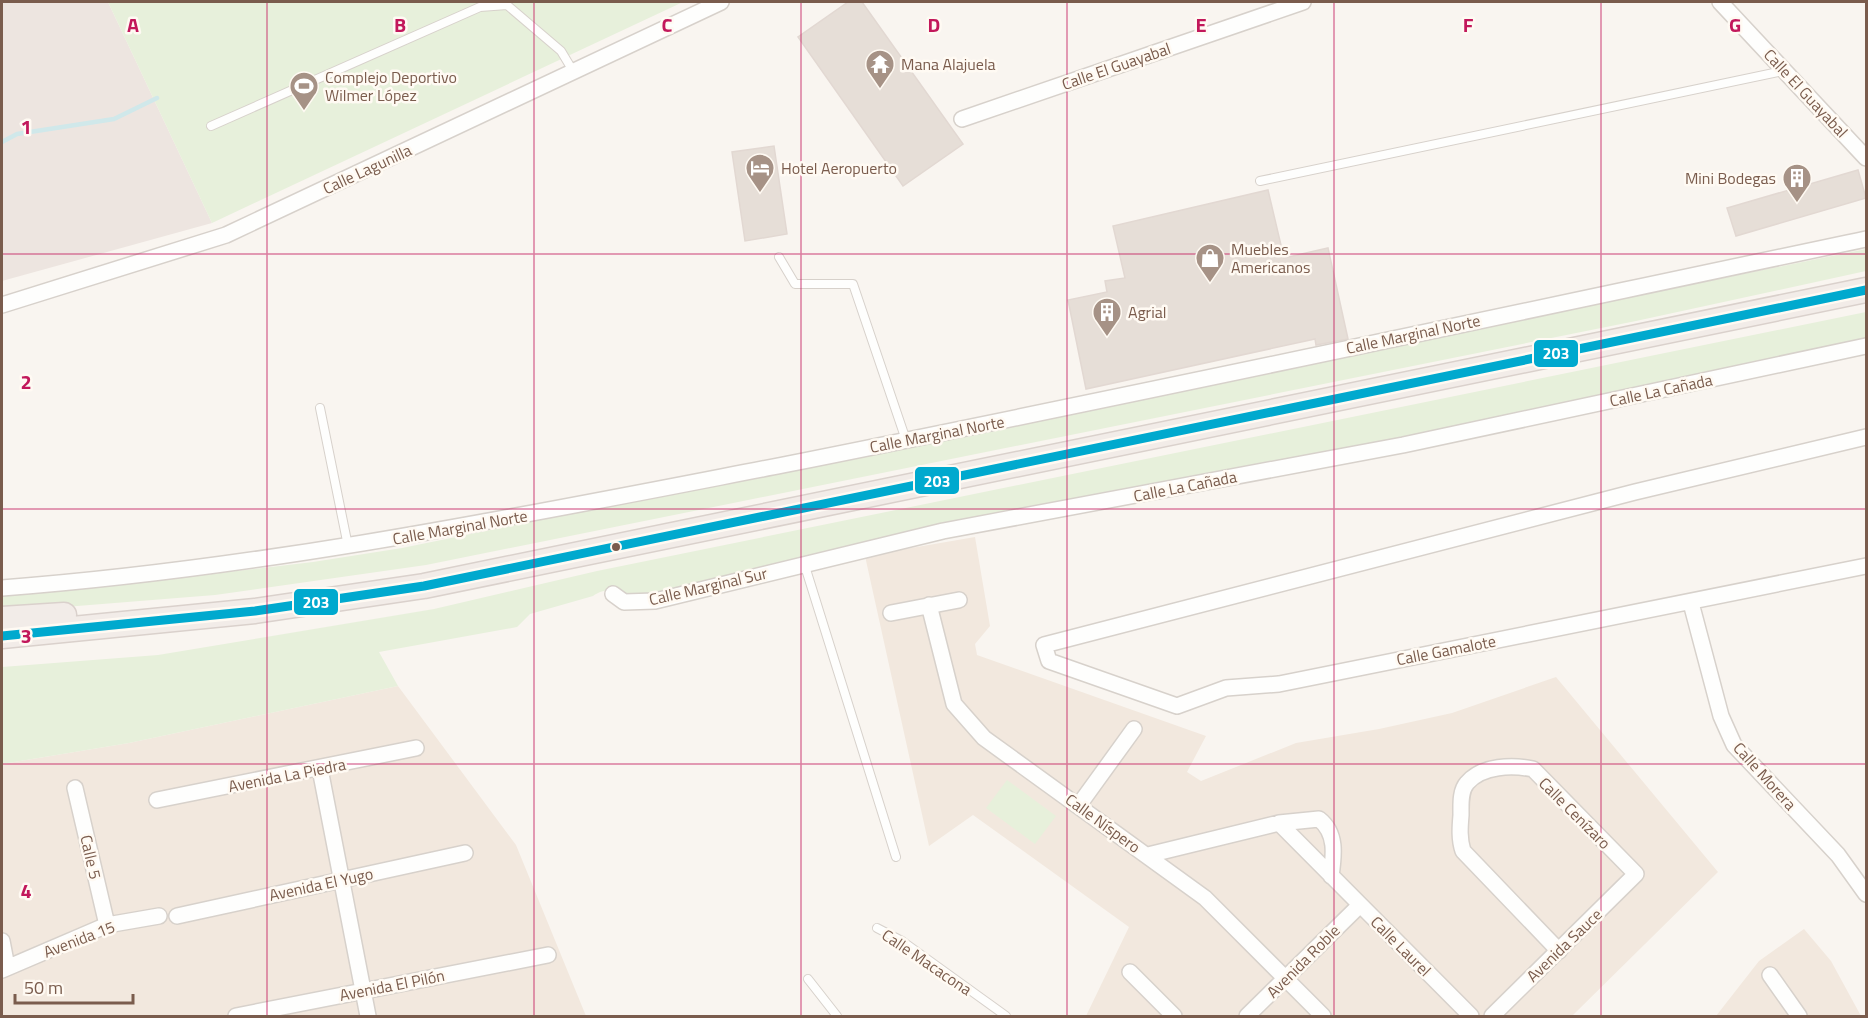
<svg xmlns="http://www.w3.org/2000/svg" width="1868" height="1018" font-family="'Titillium Web',sans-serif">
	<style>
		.residential { fill: #f2e8de }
		.industrial { fill: #ede5e0 }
		.green { fill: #e7f0db }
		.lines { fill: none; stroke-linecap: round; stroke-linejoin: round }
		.stream { stroke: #d0e8ea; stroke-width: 4.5 }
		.building { fill: #e6ded7; stroke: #e2d8d2; stroke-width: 1.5 }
		.service-casing { stroke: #d7d1cb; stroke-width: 10 }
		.minor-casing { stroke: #d7d1cb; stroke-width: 18 }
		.trunk-casing { stroke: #dad1cc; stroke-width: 27 }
		.service { stroke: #fefefd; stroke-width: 8 }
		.minor { stroke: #fefefd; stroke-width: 15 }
		.trunk { stroke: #f2ece8; stroke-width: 24 }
		.bus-1-casing { stroke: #fffaf3; stroke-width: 14 }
		.bus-1 { stroke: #00a9ce; stroke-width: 9 }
		.grid { fill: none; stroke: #c2185b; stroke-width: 1.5; stroke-opacity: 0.55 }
		.bus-dot { fill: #7a5c4d; stroke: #fffaf3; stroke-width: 2 }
		.labels { text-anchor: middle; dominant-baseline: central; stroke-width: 5; stroke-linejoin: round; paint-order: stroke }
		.poi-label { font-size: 16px; fill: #7a5c4d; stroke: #fffaf3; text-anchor: start }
		.street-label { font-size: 16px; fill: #7a5c4d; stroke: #fffaf3 }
		.grid-label { font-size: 20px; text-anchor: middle; font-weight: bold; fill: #c2185b; stroke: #fffaf3; stroke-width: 5; stroke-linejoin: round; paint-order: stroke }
		.line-badge { stroke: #fffaf3; stroke-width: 2 }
		.badge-label { font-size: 16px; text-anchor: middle; font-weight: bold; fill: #fff }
	</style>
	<rect width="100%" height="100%" fill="#f9f5f0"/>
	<path class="residential" d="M975,537L990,626L975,644L977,655L1206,736L1187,772L1201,781L1296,743L1379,729L1452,713L1556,677L1718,872L1572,1016H1086L1129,927L973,815L929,846L865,556Z
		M398,686L516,845L586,1016H2V764L129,743Z
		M1804,929L1831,961L1861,1016H1716L1759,961Z"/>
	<path class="industrial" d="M2,2H108L212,223L2,281Z"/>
	<path class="green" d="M108,2H683L212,223Z
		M1866,249V271L1636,321L426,565L215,595L2,612V595L65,591L313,562L402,548Z
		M1866,312V340L1415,438L1003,514L805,556L649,598C645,598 639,599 634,598C618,595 610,584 593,596L530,614L517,627L379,652L398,686L129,743L2,764V667L158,655L434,609L597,571Z
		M1007,780L1056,816L1035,844L986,808Z"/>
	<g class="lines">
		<path class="stream" d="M2,142L17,134L114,119L157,98"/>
	</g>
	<path class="building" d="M848,2H862L963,144L903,186L798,37Z
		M774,146L787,234L745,241L732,152Z
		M1858,170L1866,198L1736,236L1727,208Z
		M1268,190L1284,258L1328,248L1348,339L1316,345L1315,339L1086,389L1068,300L1107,292L1105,281L1125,278L1113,226Z"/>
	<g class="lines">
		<g class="service-casing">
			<path id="service" d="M211,126L480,7L507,5L561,51L573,71
				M1260,181L1783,71
				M779,257L795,284H853L906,440
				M320,408L348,546
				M804,563L896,857
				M877,928L902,941L1006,1016
				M808,979L837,1016"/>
		</g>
		<g class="minor-casing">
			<path id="minor" d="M1720,2L1866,158
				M962,119L1303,2
				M2,305L226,235L721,2
				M1866,437L1635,492L1044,645L1049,661L1177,706L1226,688L1279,684L1866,566
				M2,588C265,568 524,515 783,465C1145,393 1506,315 1866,239
				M613,594L624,602L655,601L943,531L1403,445L1866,346
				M1691,603L1721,716L1734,745L1838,855L1866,894
				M929,605L954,704L984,738L1205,898L1323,1016
				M891,613L959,600
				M320,769L368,1016
				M75,788L107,925
				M157,800L416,748
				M1079,805L1134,729
				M1279,823L1471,1016
				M1148,855L1279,823L1319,819C1337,833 1334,855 1331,876
				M177,916L465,853
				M2,941L7,967
				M2,970L107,925L159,916
				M1130,972L1174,1016
				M1770,975L1799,1016
				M236,1016L548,955
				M1247,1016L1360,905
				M1492,1016L1636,874L1533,769C1513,765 1482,765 1467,783C1460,791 1461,804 1461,815C1460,827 1459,839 1463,851L1559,951"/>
		</g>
		<g class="trunk-casing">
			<path id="trunk" d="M2,619L64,615
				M2,636L255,611L424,586L1866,290"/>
		</g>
		<use href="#service" class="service"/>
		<use href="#minor" class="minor"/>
		<use href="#trunk" class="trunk"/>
		<g class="bus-1-casing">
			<path id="bus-1" d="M2,636L255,611L424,586L1866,290"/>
		</g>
		<use href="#bus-1" class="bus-1"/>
	</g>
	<path class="grid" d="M267,2V1016M534,2V1016M801,2V1016M1067,2V1016M1334,2V1016M1601,2V1016M2,254H1866M2,509H1866M2,764H1866"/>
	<defs>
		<g id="temple-pin" transform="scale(1.5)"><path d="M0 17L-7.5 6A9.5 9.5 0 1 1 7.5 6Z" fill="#a69286" stroke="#fffaf3"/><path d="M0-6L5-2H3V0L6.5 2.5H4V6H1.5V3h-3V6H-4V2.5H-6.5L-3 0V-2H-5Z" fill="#fff"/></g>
		<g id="stadium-pin" transform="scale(1.5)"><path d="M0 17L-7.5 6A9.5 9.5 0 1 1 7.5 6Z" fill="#a69286" stroke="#fffaf3"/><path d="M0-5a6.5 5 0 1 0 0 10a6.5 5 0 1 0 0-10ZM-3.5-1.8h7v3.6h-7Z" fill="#fff"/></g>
		<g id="hotel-pin" transform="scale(1.5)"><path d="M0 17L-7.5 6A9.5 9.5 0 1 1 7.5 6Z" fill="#a69286" stroke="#fffaf3"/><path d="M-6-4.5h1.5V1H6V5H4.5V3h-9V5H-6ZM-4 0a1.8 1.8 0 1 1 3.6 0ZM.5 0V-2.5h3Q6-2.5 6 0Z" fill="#fff"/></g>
		<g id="building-pin" transform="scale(1.5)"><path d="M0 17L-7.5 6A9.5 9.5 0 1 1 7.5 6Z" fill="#a69286" stroke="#fffaf3"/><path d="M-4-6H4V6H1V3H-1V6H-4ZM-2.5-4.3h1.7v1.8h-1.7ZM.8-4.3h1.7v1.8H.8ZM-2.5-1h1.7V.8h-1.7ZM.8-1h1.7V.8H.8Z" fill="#fff"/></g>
		<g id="shop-pin" transform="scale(1.5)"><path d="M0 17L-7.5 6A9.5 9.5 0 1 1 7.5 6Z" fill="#a69286" stroke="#fffaf3"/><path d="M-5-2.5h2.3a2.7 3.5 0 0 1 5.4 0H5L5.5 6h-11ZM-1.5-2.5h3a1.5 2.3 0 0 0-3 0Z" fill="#fff"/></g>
	</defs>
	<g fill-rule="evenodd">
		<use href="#temple-pin" x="880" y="64"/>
		<use href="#stadium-pin" x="304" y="86"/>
		<use href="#hotel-pin" x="760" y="168"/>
		<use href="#building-pin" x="1797" y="178"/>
		<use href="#shop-pin" x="1210" y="258"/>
		<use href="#building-pin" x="1107" y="312"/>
	</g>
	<circle class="bus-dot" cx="616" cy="547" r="5"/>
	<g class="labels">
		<g class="poi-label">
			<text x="901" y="64">Mana Alajuela</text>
			<text x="325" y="77">Complejo Deportivo<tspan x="325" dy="18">Wilmer López</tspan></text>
			<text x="781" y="168">Hotel Aeropuerto</text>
			<text x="1776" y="178" text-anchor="end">Mini Bodegas</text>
			<text x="1231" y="249">Muebles<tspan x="1231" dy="18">Americanos</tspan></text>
			<text x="1128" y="312">Agrial</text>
		</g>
		<g class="street-label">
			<text transform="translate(1116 66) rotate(-19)">Calle El Guayabal</text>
			<text transform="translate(1806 93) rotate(47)">Calle El Guayabal</text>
			<text transform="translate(367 169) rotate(-25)">Calle Lagunilla</text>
			<text transform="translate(1413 334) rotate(-12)">Calle Marginal Norte</text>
			<text transform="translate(1661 390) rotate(-12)">Calle La Cañada</text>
			<text transform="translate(937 434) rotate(-11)">Calle Marginal Norte</text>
			<text transform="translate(1185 486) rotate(-11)">Calle La Cañada</text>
			<text transform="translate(460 527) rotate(-10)">Calle Marginal Norte</text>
			<text transform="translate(708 586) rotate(-13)">Calle Marginal Sur</text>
			<text transform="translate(1446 650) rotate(-11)">Calle Gamalote</text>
			<text transform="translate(287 775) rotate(-11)">Avenida La Piedra</text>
			<text transform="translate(1765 776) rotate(48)">Calle Morera</text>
			<text transform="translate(1575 813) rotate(45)">Calle Cenízaro</text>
			<text transform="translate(1103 823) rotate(36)">Calle Níspero</text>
			<text transform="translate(91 857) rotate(77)">Calle 5</text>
			<text transform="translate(321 884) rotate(-12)">Avenida El Yugo</text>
			<text transform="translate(79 939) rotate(-21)">Avenida 15</text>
			<text transform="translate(1564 945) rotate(-44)">Avenida Sauce</text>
			<text transform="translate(1401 946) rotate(45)">Calle Laurel</text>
			<text transform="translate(1303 961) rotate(-45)">Avenida Roble</text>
			<text transform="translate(927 962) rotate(34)">Calle Macacona</text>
			<text transform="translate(392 985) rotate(-11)">Avenida El Pilón</text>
		</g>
	</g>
	<g class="grid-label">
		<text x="133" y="32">A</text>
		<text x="400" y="32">B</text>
		<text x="667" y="32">C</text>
		<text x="934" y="32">D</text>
		<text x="1201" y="32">E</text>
		<text x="1468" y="32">F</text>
		<text x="1735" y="32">G</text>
		<text x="26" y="134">1</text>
		<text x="26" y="389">2</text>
		<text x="26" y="643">3</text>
		<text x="26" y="898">4</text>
	</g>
	<g class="line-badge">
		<rect x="1533" y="339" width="46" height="29" rx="6" fill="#00a9ce"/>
		<rect x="914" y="466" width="46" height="29" rx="6" fill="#00a9ce"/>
		<rect x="293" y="588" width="46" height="28" rx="6" fill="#00a9ce"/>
	</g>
	<g class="badge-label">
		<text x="1556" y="359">203</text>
		<text x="937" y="487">203</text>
		<text x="316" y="608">203</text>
	</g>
	<rect width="1868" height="1018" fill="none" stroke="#7a5c4d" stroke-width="6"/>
	<path d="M15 994v9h118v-9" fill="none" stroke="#7a5c4d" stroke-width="3"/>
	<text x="24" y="994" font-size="18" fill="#7a5c4d" stroke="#fffaf3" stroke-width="4.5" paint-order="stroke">50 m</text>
</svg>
